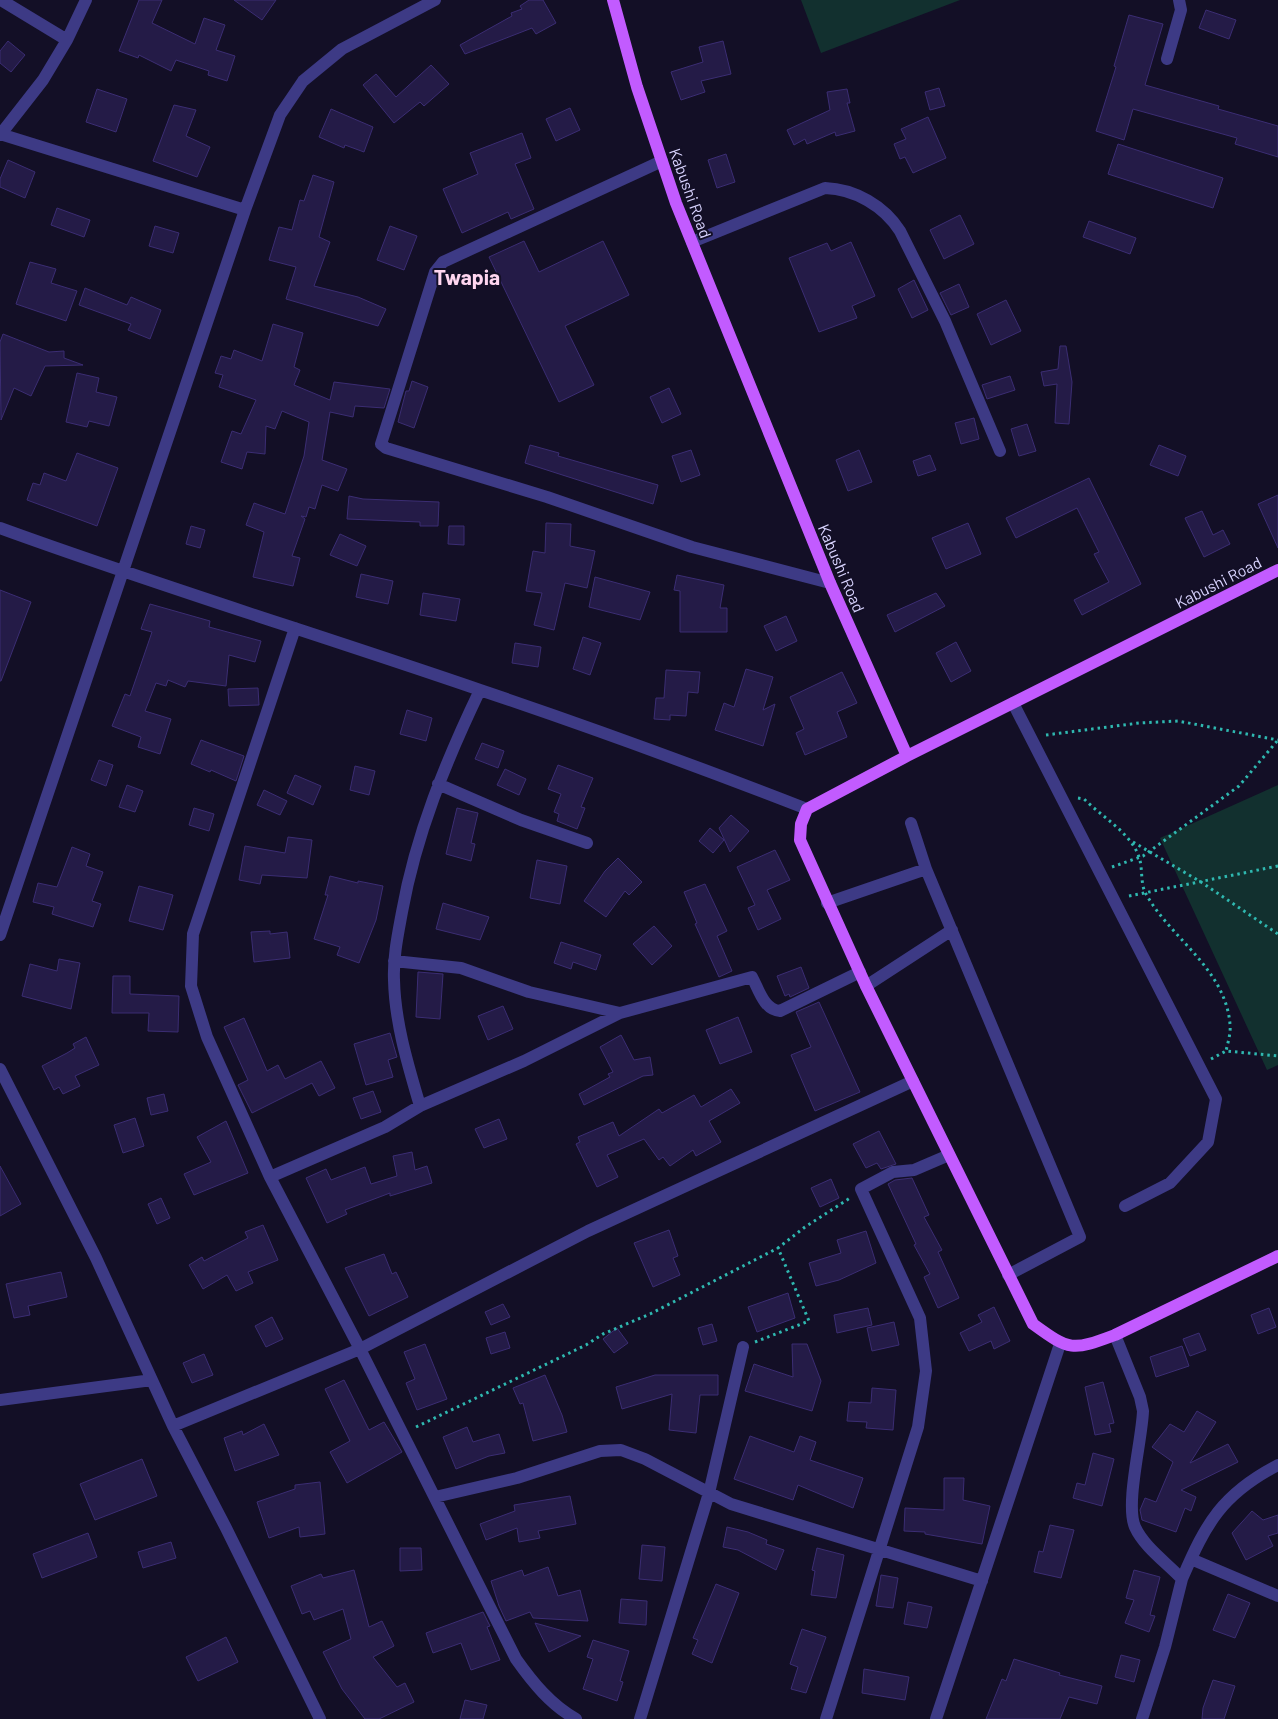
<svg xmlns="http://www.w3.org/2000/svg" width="1278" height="1719" font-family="Barlow,sans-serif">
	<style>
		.green { fill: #12302f }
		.building { fill: #241b47; stroke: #3b2d73 }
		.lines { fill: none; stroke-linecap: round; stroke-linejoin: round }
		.path { stroke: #2fb8b0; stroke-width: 3; stroke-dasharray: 2.5 4; stroke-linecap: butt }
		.minor { stroke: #3d3a85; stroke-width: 12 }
		.major { stroke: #c25bff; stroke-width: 12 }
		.labels { text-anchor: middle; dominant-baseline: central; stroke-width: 4; stroke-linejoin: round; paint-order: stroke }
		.street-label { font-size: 16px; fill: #d9d4ff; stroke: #130f26 }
		.district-label { font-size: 21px; font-weight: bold; fill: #ffd6f0; stroke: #130f26 }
	</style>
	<rect width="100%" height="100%" fill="#130f26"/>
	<path class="green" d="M801,0H960L821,53Z
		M1278,785V1065L1267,1070L1160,838Z"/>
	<path class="building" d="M139,0H162L152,23L195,44L204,18L225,25L216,50L235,56L227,81L208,75L209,71L176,60L171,71L139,55L138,58L119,51Z
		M234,0H276L262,20Z
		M529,0H543L556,23L536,34L532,28L465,54L460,45L512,16L511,13L522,9L520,6Z
		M1206,10L1236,20L1229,39L1199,28Z
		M1129,15L1163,24L1145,85L1219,106L1218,109L1278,126V157L1235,144L1237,138L1133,109L1124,140L1096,131L1116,67L1114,66Z
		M8,41L25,55L11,72L0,63V51Z
		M723,41L731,74L701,81L705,92L681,100L671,72L703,62L699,47Z
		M431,65L449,84L424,106L420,102L394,123L363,85L376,74L396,97Z
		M939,88L945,106L930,110L925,92Z
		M97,89L127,99L116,132L86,122Z
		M847,89L850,103H847L855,131L836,136L835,132L807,144L805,139L794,145L787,130L830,110L827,92Z
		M174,105L196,110L186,136L210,147L197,177L153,161Z
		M570,108L580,130L556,141L546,119Z
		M331,109L373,127L364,152L345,145L344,148L319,137Z
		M928,117L946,158L913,173L905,157L900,159L894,144L906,139L901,129Z
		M522,133L531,158L515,164L534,209L511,219L508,212L462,233L443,189L478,174L470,153Z
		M1118,144L1223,178L1213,208L1108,174Z
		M726,154L735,182L717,188L708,160Z
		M8,160L35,172L25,198L0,187V179Z
		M313,175L334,182L319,237L330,242L314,286L358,297L386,309L378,326L286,299L296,267L269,260L279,227L292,230L300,200L304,201Z
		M57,208L90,220L84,237L51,225Z
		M960,215L974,244L944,259L930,230Z
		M1089,221L1136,238L1130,254L1083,237Z
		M155,226L179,233L173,253L149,246Z
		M390,226L417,236L404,270L377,260Z
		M524,241L539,272L603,241L629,295L565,326L594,385L559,402L489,257Z
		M851,242L875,296L852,306L857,318L819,332L789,258L827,243L831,251Z
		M30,262L56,269L51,283L77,291L66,321L16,304Z
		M914,280L928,310L912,318L898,289Z
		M959,284L969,307L951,315L940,293Z
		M85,288L127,305L131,297L161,310L150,339L128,330L131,324L79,305Z
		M1006,300L1021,331L991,345L977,314Z
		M273,324L303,333L294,367L300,370L294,385L330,400L334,382L390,389L384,408L355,406L353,417L330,412L322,460L347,469L338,491L322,485L315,509L309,507L306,517L301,516L305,519L292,556L300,558L293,586L253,577L264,532L246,525L254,503L285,514L304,456L309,422L282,411L275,429L266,426L265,454L247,452L242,469L221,462L232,431L241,434L256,400L219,387L223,375L215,373L221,356L231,359L234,350L262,361Z
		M3,334L49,352L64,351V358L83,365L45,366L31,396L14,388L1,420L0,342Z
		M1060,346H1066L1072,382L1069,424L1055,423L1057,384L1044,386L1041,372L1058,369Z
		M77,373L99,378L96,392L117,397L109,426L89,421L87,427L66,422Z
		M1010,376L1015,390L987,399L982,385Z
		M412,381L428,387L414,428L398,422L406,391H409Z
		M669,388L681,414L662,423L650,397Z
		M974,418L979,439L961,444L955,423Z
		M1027,424L1036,451L1019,456L1011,429Z
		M530,445L559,453L558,456L658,485L653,504L525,463Z
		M1159,445L1186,456L1178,476L1150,465Z
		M691,450L700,475L681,482L672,456Z
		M859,450L872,482L848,491L836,460Z
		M77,453L118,468L97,526L27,500L33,483L40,485L44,473L66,481Z
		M930,455L936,470L918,476L913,461Z
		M1089,478L1141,584L1082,615L1074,600L1109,582L1094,554L1099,552L1077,508L1016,538L1006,518Z
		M1278,495V548L1258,504Z
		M349,496L363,499L439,502L438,526H420V522L347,519Z
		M1202,511L1213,535L1223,530L1230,544L1204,557L1185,518Z
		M546,523L571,524L570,546L595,551L587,588L565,583L554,630L534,625L542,593L526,591L533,551L545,553Z
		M968,523L981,554L946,569L932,538Z
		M191,526L205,530L200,548L186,544Z
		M449,526H464V545L448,544Z
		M340,534L366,546L357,566L330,555Z
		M361,574L393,581L388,604L356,597Z
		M677,575L724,585L720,608H727V632H680V591L674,590Z
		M595,577L650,592L640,620L589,607Z
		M0,590L31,602L1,681H0Z
		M423,593L460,599L456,621L420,615Z
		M936,593L945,606L895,632L887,615Z
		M150,604L210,621L209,627L261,641L255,662L229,655L226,686L188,681L185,687L168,680L166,686L156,683L145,711L171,719L160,754L138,747L141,737L112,726L125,694L130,696L152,632L141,629Z
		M786,616L797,641L776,651L764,626Z
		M583,637L601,643L590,675L573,669Z
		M956,642L971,671L951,682L936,653Z
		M515,643L541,647L538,667L512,663Z
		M746,669L773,677L763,710L775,704L763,746L715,730L724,703L734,707Z
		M666,670L700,672L698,693L688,692L686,716L670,715V720L654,719L656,698H664Z
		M842,672L857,703L837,712L847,737L805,755L796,733L804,729L790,697Z
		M258,688L259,705L229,706L228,689Z
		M407,710L432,718L426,741L400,734Z
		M201,740L244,756L236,781L211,770L210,772L191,764Z
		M482,743L504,751L498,768L475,759Z
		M99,760L113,765L106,786L91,780Z
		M558,765L593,778L581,807L585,808L577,829L557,821L559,814L554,812L561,794L548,789Z
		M355,766L375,771L369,795L350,790Z
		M505,769L526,779L519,795L497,785Z
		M295,775L321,786L313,805L287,793Z
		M127,785L143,791L135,812L119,807Z
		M264,790L287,801L280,815L257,805Z
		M194,808L214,814L209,831L189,825Z
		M457,808L478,813L471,843L475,844L471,861L446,854Z
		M731,815L749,831L730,852L719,828Z
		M710,828L724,840L713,853L699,841Z
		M288,837L312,840L307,878L262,875L260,884L239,880L245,846L285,853Z
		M72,847L90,854L86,866L103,872L92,901L101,904L93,927L52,914L54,907L33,902L38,883L57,887Z
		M775,850L790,880L767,890L781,919L758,930L748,908L755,905L737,867Z
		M618,858L642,882L629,895L625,891L606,917L584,901L605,871Z
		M537,860L567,866L560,904L530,898Z
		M330,876L358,883V881L383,886L376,920L359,963L337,955L340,947L314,939L328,895H325Z
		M705,884L727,931L717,936L732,971L719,977L695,924L697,923L684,892Z
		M139,886L173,895L163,930L129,921Z
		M443,903L489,917L480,940L436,929Z
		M654,926L672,946L652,965L633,944Z
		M270,931V934L287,932L290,958L254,962L251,932Z
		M561,942L601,955L596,970L573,962L571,969L554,963Z
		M59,959L80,963L71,1009L22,996L30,964L57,971Z
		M801,967L809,988L790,997L789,994L785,996L777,976Z
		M418,972L443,974L440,1019L416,1017Z
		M113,976H130V994L179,996L178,1032L148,1031L149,1013H112Z
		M819,1002L860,1092L815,1111L791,1055L811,1047L796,1012Z
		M503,1006L513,1029L488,1040L478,1016Z
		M738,1017L752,1052L720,1064L706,1030Z
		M244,1018L267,1071L278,1065L285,1079L321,1061L335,1088L319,1096L312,1083L252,1113L238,1085L248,1080L224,1027Z
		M390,1033L397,1057L388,1060L393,1077L366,1085L354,1044Z
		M621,1035L634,1060L650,1057L653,1075L643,1076L584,1105L579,1094L610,1077L608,1074L613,1072L600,1047Z
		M86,1037L99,1065L75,1076L80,1086L63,1094L59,1087L54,1090L42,1066L67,1053L75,1048L73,1044Z
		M731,1089L740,1103L709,1121L721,1142L696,1156L693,1150L670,1166L663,1157L659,1160L644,1139L607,1155L618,1177L597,1187L576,1144L580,1142L578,1137L613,1122L619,1136L659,1109L662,1113L694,1095L701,1107Z
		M373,1091L381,1112L361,1119L353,1098Z
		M164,1094L168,1111L151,1115L147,1098Z
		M135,1118L144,1146L123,1153L114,1125Z
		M499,1119L507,1139L484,1148L475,1129Z
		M226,1121L248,1173L194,1195L184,1174L211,1162L197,1137Z
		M879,1131L896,1164L881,1169L877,1163L866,1168L853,1144Z
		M412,1152L415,1170L427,1166L432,1183L390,1196V1193L345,1210L347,1214L327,1223L306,1178L326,1169L331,1180L365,1167L371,1184L397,1176L393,1156Z
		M0,1166L21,1204L0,1216Z
		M912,1178L929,1215L924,1217L942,1250L938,1252L959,1298L938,1308L924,1277L930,1274L914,1245L916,1244L888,1184L895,1180Z
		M831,1179L839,1198L820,1207L811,1188Z
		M161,1198L170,1218L157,1224L148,1204Z
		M263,1225L278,1260L248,1272L253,1283L236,1291L227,1275L203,1289L189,1265L202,1257L204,1261L248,1238L245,1232Z
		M669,1230L678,1256L673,1258L680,1275L653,1287L634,1243Z
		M866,1231L876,1263L839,1280L816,1286L809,1263L841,1253L837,1240Z
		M384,1254L392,1274L396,1272L408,1297L369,1316L345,1268Z
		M61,1272L67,1297L28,1306L30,1315L14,1318L6,1284Z
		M788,1293L795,1318L757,1332L748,1307Z
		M503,1304L510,1317L491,1325L485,1312Z
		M994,1307L1010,1341L994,1349L991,1341L969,1351L960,1333L982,1322L978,1315Z
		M868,1308L872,1325L837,1333L834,1315Z
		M1269,1308L1276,1327L1258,1334L1251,1315Z
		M272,1317L283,1339L266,1347L255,1326Z
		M894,1322L899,1345L872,1351L867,1328Z
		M712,1324L717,1341L703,1345L698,1328Z
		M617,1328L628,1343L614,1353L603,1339Z
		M505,1332L510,1348L491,1354L486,1338Z
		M1199,1333L1206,1350L1190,1356L1183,1339Z
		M425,1344L447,1399L417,1410L406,1383L415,1379L404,1352Z
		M792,1344H807L821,1381L812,1411L745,1391L754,1364L793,1377Z
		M1182,1346L1189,1366L1156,1377L1150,1357Z
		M204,1354L213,1375L192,1383L183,1363Z
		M545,1375L562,1415L567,1432L533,1441L523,1403L520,1404L513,1388Z
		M655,1375H718V1395H700L696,1433L669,1430L672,1394L622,1409L616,1387Z
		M344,1380L369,1430L384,1422L402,1452L347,1483L330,1452L350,1441L325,1389Z
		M1103,1382L1114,1423L1109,1424L1111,1432L1095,1435L1085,1387Z
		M872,1388L896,1390L893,1430L866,1428L867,1422L847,1421L849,1402L871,1403Z
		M1197,1411L1216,1422L1190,1463L1228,1444L1238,1462L1181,1490L1196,1497L1191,1511L1185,1508L1176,1532L1142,1520L1140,1510L1145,1498L1156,1502L1173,1462L1152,1447L1170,1424L1184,1432Z
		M264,1424L279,1455L235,1471L224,1438L242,1431L243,1435Z
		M467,1427L473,1442L499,1434L505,1453L489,1456L456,1469L443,1437Z
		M750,1436L794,1452L800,1436L816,1442L810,1460L863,1478L853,1508L798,1485L793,1500L734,1479Z
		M1093,1453L1114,1459L1102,1506L1073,1498L1077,1483L1085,1485Z
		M142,1459L157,1496L95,1520L80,1484Z
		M944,1478H964L963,1500L990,1506L982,1544L925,1534V1532L904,1531L905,1508L944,1510Z
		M320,1482L325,1534L300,1537L299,1527L269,1538L257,1502L295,1489V1485Z
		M570,1496L576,1524L538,1531L540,1538L519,1542L517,1528L486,1540L480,1524L515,1511L514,1505Z
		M1252,1511L1263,1520L1278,1515V1533L1268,1536L1273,1546L1246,1560L1232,1533Z
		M1050,1525L1074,1530L1061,1578L1034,1572L1039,1551L1043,1552Z
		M727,1527L748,1532L767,1540L766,1544L784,1550L776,1570L738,1550L723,1547Z
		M88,1533L97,1557L42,1578L33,1554Z
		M171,1542L176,1558L143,1568L138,1552Z
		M642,1545L665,1547L662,1581L639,1579Z
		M400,1548H421L422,1570L400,1571Z
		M817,1548L844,1555L836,1598L811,1595L815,1571L812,1570Z
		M548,1567L558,1596L580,1590L588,1621L533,1618L530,1612L506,1621L499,1606L491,1581L522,1570L524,1576Z
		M354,1570L369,1627L382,1621L394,1646L373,1657L397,1687L405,1683L414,1702L379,1719H365L342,1689L323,1652L351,1639L343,1609L314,1620L310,1611L302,1614L291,1586L321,1574L323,1578Z
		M1134,1570L1160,1577L1150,1615L1155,1616L1149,1632L1125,1623L1134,1600L1126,1598Z
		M881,1575L898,1578L893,1608L876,1606Z
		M716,1584L739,1593L712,1663L692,1654L698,1640L693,1638Z
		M1228,1594L1250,1603L1235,1638L1213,1630Z
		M621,1599L647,1601L646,1625L619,1623Z
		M908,1602L932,1607L927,1628L904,1624Z
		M483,1612L490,1626L487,1627L500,1660L471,1670L461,1643L433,1653L426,1633Z
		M535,1623L581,1636L549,1652Z
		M802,1629L826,1637L806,1693L791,1689L798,1667L790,1664Z
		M226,1637L238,1662L198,1681L186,1657Z
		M593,1640L629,1651L620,1681L623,1682L617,1701L583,1689L593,1659L587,1657Z
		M1121,1655L1140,1660L1134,1682L1115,1677Z
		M1014,1659L1060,1673L1059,1675L1102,1686L1097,1704L1069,1697L1060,1719H986L1002,1679L1006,1681Z
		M864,1669L909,1677L905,1700L862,1693Z
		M1213,1680L1235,1686L1224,1719H1202L1203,1708Z
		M465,1700L487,1705L483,1719H460Z"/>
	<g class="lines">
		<path class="path" d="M1046,735L1139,723L1178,721L1278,740
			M1078,798L1084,799C1102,817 1131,833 1139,857C1143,868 1140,884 1146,894C1171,939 1225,968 1230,1024C1231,1033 1228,1042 1226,1051
			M1133,842L1201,882L1278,934
			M1112,867L1143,856L1239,786L1278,740
			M1129,896L1278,866
			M1211,1059L1226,1051L1278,1056
			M755,1342L809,1321L778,1248L805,1227L850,1198
			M416,1427L586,1345L603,1334L650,1314L778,1248"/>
		<path class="minor" d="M1,0L67,40
			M1167,59L1181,10L1179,0
			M0,134L245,210
			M0,135L43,80L67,40L86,0
			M662,161L443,262L435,272L381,444L386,448L547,497L692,547L830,583
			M692,242L825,188C855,189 884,206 900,231L945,321L1000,451
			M0,528C159,586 320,635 480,690C590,727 699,767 807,809
			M295,628L193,934L191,986L207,1037L270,1177L360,1349L516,1659C533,1683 551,1705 576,1719
			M1013,703L1216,1099L1208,1142L1170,1183L1125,1206
			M438,784L521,820L587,843
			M926,869L1080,1237L1008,1275
			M827,903L926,869L911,823
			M0,935L245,210L280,115L303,81L342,49L435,0
			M394,961L461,968L529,992L620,1013
			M866,986L952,930
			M0,1069L96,1258L173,1426L226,1528L320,1719
			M420,1106C408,1065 395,1023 394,980C393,957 398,934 402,912C416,834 446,761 480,690
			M270,1177L385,1127L420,1106L524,1061L620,1013L752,977C759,990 764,1010 780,1011L860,972
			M1115,1335L1140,1397L1143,1411C1142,1440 1125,1504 1135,1527C1144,1547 1167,1563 1182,1579L1165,1647L1142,1719
			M0,1400L152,1380
			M173,1426L360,1349L588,1231L913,1081
			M435,1497L517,1478L600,1451L621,1450L645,1459L731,1504L982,1581
			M1191,1559L1278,1596
			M1182,1579C1206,1523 1222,1494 1278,1465
			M640,1719L709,1493L743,1347
			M826,1719L918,1427L926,1371L920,1318L861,1189L893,1172L914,1170L949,1155
			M936,1719L1060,1344"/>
		<path class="major" d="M613,0L637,87L676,203L830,583L907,756L1278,570
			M907,756L807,809L801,824L800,840L866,986L1033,1324C1070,1351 1072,1351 1115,1335L1278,1256"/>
	</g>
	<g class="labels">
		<g class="street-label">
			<text transform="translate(691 193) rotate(70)">Kabushi Road</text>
			<text transform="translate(842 568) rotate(67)">Kabushi Road</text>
			<text transform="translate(1218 582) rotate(-27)">Kabushi Road</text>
		</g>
		<g class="district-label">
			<text x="467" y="276">Twapia</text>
		</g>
	</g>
</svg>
